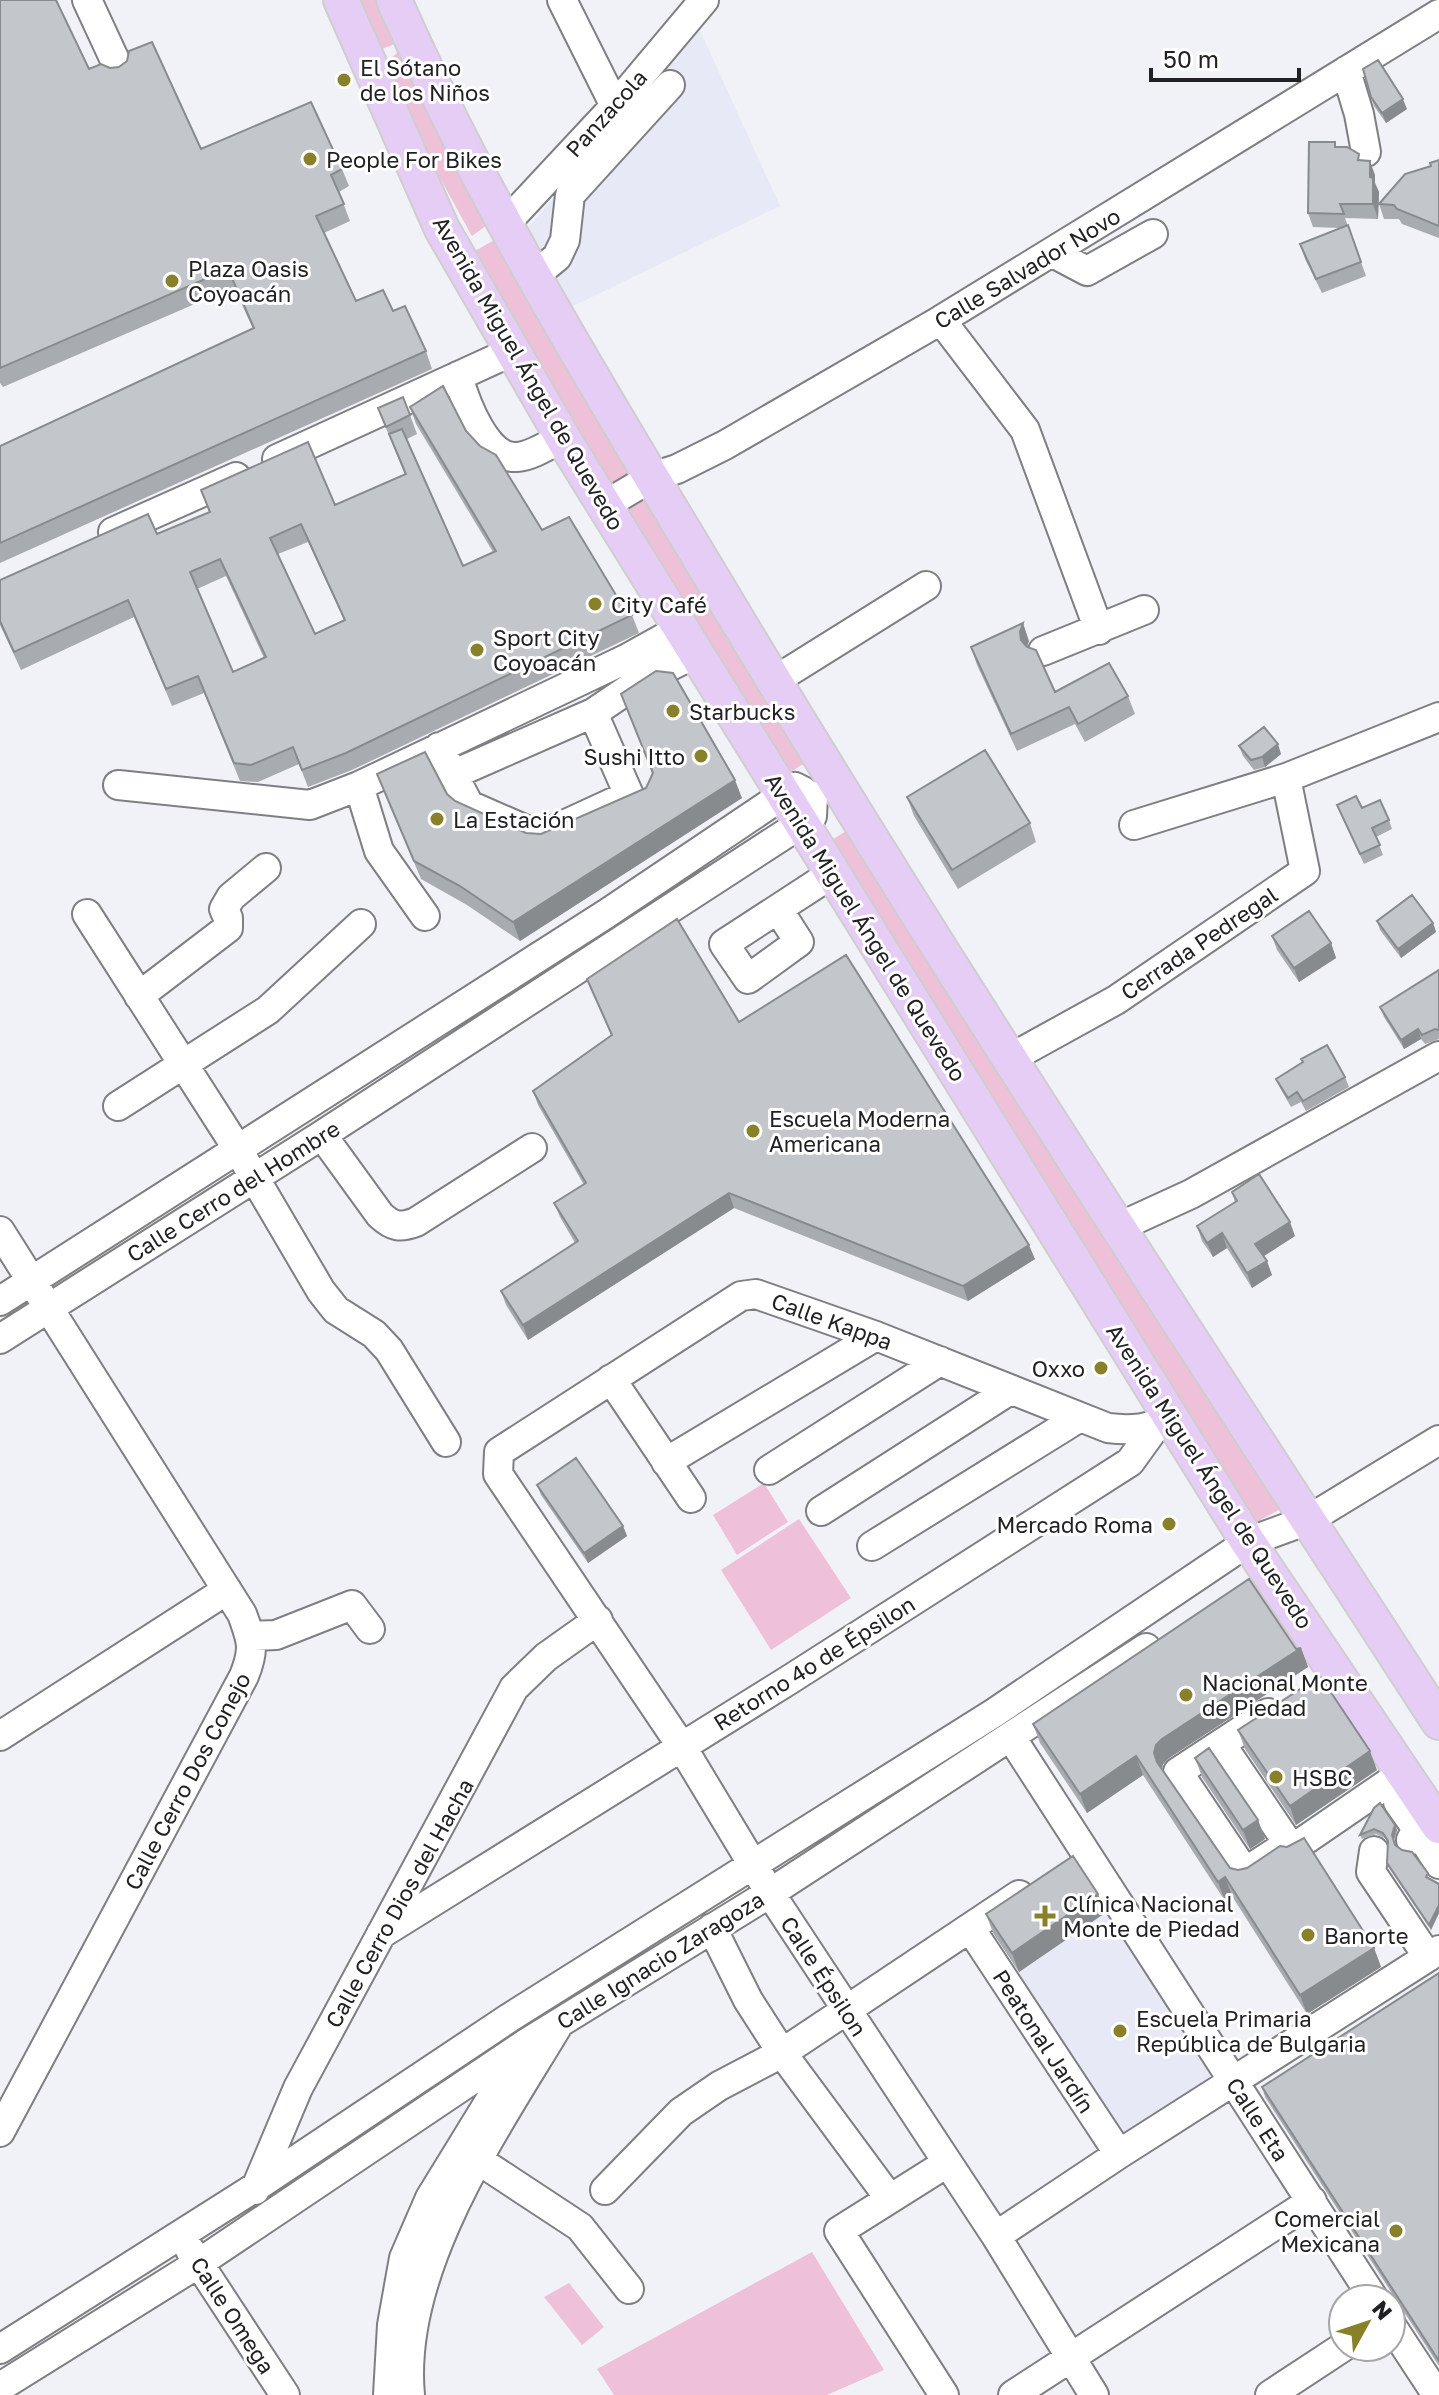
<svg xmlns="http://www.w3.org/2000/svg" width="1439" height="2395" font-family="'Golos Text',sans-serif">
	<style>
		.built { fill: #e7e9f6 }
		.green { fill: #efc1d8 }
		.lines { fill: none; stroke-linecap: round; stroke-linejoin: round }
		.minor-casing { stroke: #7e7f83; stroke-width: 32 }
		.major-casing { stroke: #cececf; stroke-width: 38 }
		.minor { stroke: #fff; stroke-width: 28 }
		.major { stroke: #e6cdf5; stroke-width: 34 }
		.wall { fill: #a8abaf; fill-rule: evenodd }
		.shaded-wall { fill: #888b8e }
		.building { fill: #c3c7cb; stroke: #888b8e; stroke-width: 2; fill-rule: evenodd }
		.poi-dot { fill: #888129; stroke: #fff; stroke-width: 3 }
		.labels { text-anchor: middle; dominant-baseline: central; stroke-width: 6; stroke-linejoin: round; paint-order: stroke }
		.poi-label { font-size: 22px; fill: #212123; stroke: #fff; text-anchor: start }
		.street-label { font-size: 22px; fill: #212123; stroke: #fff }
	</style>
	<rect width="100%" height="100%" fill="#f1f2f7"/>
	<path class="built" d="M698,26L780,206L567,309L527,229Z
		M1119,1904L1234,2081L1119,2154L1005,1981Z"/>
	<path class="green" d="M361,0H382L400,42L382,49Z
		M397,53L408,58L490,223L472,236C455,204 387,87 390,59Z
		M496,239L631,474L612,488L475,251Z
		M641,491L808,761L789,773L623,502Z
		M851,828L1286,1506L1255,1523L827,843Z
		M764,1483L788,1522L737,1555L713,1515Z
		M799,1519L851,1598L771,1650L721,1570Z
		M812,2252L884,2370L827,2395H614L597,2369Z
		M569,2283L604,2327L582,2345L544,2297Z"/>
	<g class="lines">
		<g class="minor-casing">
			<path id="minor" d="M87,0L119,69
				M562,0L615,106
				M1346,71L1359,114L1366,152
				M505,224L615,106L704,0
				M1053,253L1087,271L1153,234
				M535,275L557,257L565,240L570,195L670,85
				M941,320L1025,430L1099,630
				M458,376C465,401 486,460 517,457C532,456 550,444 563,437
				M277,459L513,351
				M605,505L652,477L677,469L725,445L941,320L1439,14
				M113,532L236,477
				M1043,651L1144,610
				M774,681L926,586
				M439,747L469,805L540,836L629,795L593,713
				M452,775L593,713L639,682L696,653
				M118,785L310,805L359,786
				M1134,825L1286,778L1439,717
				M778,909L799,942L748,979L724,944L833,873
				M87,914L237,1148L321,1291L336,1310L374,1334L389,1350L446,1442
				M425,916L379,851L359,786L626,659L680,629
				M139,996L228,928V918L224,909L231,897L266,868
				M1009,1059L1116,1000L1305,871L1286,778
				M118,1106L268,1010L361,924
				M322,1135L380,1215C393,1227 400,1228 416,1222L532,1148
				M1119,1227L1191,1194L1439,1056
				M0,1231L242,1614C252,1641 255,1649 244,1676L0,2132
				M0,1301L606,914L795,787L803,791
				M0,1339L322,1135L802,823L812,816L813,796
				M611,1379L691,1498
				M666,1462L876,1336
				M769,1470L940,1361
				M821,1511L1010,1390
				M872,1546L1080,1417
				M251,1636L276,1635L352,1605L370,1629
				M1268,1713L1178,1772L1245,1872L1288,1844
				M0,1736L227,1590
				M1011,1737L1374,2299
				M1221,1744L1292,1849L1403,1773
				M1398,1802L1417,1829L1411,1840
				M1417,1829L1439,1864
				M1374,1851L1371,1872L1428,1957
				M712,1928L748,2000L782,2053L890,2199
				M970,1928L1119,2154
				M381,1934L789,1680L1130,1462L1156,1426
				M463,2150L580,2227L629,2289
				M255,2190L298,2088L514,1688L546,1657L598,1620
				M605,2190L681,2112L719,2086L782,2053L1019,1895
				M996,2236L1119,2154L1439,1950
				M190,2250L285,2395
				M1391,2325L1437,2395
				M0,2349L254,2188L509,2018L994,1713L1248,1542L1308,1520L1439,1440
				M0,2387L199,2263L525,2044L770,1893L1146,1648
				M388,2395L392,2325L404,2258L430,2198L519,2053
				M410,2395C398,2270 495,2130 557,2027
				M944,2395L839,2231L947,2163
				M1013,2395L1312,2201
				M1094,2395L996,2236L770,1893L682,1747L498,1474L499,1452L741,1296L756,1294L876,1336L1108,1428C1132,1431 1150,1429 1171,1418
				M1270,2395L1343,2347"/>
		</g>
		<g class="major-casing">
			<path id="major" d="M341,0L442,229L570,450L1248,1542L1439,1826
				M394,0C486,209 609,406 727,603C954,982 1199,1351 1439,1722"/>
		</g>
		<use href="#minor" class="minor"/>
		<use href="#major" class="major"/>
	</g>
	<path class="wall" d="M0,0L89,69L201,149L342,169L349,186L339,192L350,221L324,233L356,301L393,311L426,351L432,369L0,563V446L253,329L234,287L3,387L0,383Z
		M1371,97L1407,109L1386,123L1374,106Z
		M1336,147L1361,160L1375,175V183L1379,192L1378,219L1345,218L1366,276L1322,293L1305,259L1300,244L1340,228L1313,227L1308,213Z
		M1439,160V238L1402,224L1399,219H1384L1379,204Z
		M410,407L466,431L542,530L619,600L632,615L639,633L352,770L308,787L299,764L258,782L240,781L204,693L172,706L134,617L21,670L0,625V580L157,534L209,512L201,490L335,505L405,475L378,408L410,415L417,434L407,439L463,566L493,552L416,424ZM308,542L344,620L315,634L278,554ZM226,576L264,658L233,672L197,589Z
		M1029,641L1027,647L1055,692L1128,696L1135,714L1085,742L1075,724L1017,751L977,665L971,647Z
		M621,694L742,798L520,941L467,905L421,879L377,774L447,794L455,801L526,833L541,834L646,788L653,774Z
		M1239,746L1281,754L1265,767L1254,770L1243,756Z
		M907,797L1030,823L1036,842L958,889L914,816Z
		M1337,805L1362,808L1389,820L1392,829L1376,837L1383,855L1364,864Z
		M1377,921L1433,923L1436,932L1401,958L1380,930Z
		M1272,936L1331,943L1336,958L1299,982L1277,950Z
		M1439,970V1039L1425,1044L1421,1039L1404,1049L1384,1017L1380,1007Z
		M587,979L739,1022L1035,1259L968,1301L734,1208L528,1340L506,1305L501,1291L575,1243L560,1217L554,1203L584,1185L538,1105L533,1091L611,1035Z
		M1345,1077L1349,1087L1306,1111L1301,1102L1291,1107L1280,1088L1276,1079Z
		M1232,1192L1295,1236L1263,1256L1272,1275L1252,1288L1227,1248L1213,1257L1202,1241L1197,1226L1235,1202Z
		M537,1485L623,1526L627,1536L588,1563L541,1495Z
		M1301,1648L1308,1667L1169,1758L1163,1764L1162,1769L1230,1868L1374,1948L1381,1967L1307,2014L1232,1896L1225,1901L1143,1775L1087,1813L1040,1743L1033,1724Z
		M1238,1730L1377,1770L1296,1825L1245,1749Z
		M1195,1758L1258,1820L1265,1839L1250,1849L1202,1777Z
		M1374,1808L1395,1825L1397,1830L1394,1840L1396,1845L1429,1879L1439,1884V1913L1431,1930L1389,1868L1387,1863L1388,1843L1385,1838L1376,1834L1362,1839L1360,1835Z
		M1098,1894L1105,1913L1019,1972L993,1933L986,1914Z
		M1439,1973V2366L1265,2097L1262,2087Z"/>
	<path class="shaded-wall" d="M1403,99L1407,109L1386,123L1382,113Z
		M1370,161L1375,175V183L1379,192L1378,219L1373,204L1370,177Z
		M1023,623L1029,641L1026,649L1021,640L1020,632Z
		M1278,744L1281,754L1265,767L1262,757Z
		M735,780L742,798L520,941L513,922Z
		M1433,923L1436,932L1401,958L1398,949Z
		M1331,943L1336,958L1299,982L1294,968Z
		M1418,1029L1421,1039L1404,1049L1401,1040Z
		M729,1193L734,1208L528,1340L523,1325Z
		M1290,1222L1295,1236L1261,1258L1255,1244Z
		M1222,1233L1227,1248L1213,1257L1207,1243Z
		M1029,1245L1035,1259L968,1301L963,1286Z
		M1267,1261L1272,1275L1252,1288L1247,1273Z
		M623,1526L627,1536L588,1563L584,1553Z
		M1301,1648L1308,1667L1169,1758L1163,1764L1161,1772L1154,1753L1156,1745L1162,1739Z
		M1370,1751L1377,1770L1296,1825L1290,1806Z
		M1136,1756L1143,1775L1087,1813L1080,1794Z
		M1258,1820L1265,1839L1250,1849L1243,1830Z
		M1395,1825L1397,1830L1394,1840L1392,1835Z
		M1225,1877L1232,1896L1225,1901L1218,1882Z
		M1098,1894L1105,1913L1019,1972L1012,1953Z
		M1439,1905V1913L1431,1930L1429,1925Z
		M1374,1948L1381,1967L1307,2014L1300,1995Z"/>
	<path class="building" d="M0,0H56L89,69L101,64L110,68L119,67L127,61L129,51L152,42L201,149L311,102L342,169L331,175L344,204L316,216L356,301L383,290L393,311L405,306L426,351L0,543V446L254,328L228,269L0,368Z
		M1378,60L1403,99L1382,113L1371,97L1363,69Z
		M1309,142H1335V147H1347L1359,154L1358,160L1370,161V177L1373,178V204H1340L1344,214L1308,213Z
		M1439,160V226L1397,209L1394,205L1379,204L1405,174L1431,166L1430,163Z
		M1348,225L1361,262L1316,279L1300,244Z
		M443,386L466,431L480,446L496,455L542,530L569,517L619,600L632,615L346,753L302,770L293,747L251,765L234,763L198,676L166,689L128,600L14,652L0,621V580L148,514L157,534L210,512L201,490L308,442L335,505L406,474L389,434L402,429L463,566L496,551L410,407ZM301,524L345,620L315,634L270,538ZM220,559L266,657L233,672L190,572Z
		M403,397L410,415L386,427L378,408Z
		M1023,623L1020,632L1021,640L1027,647L1036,650L1055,692L1109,663L1128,696L1078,724L1069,707L1011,734L971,647Z
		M656,671L673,673L735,780L513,922L460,886L414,861L377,774L425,752L447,794L455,801L526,833L541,834L646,788L653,773L621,694Z
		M1264,727L1278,744L1262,757L1251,760L1239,746Z
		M985,750L1030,823L952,870L907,797Z
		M1356,796L1362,808L1380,800L1389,820L1372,828L1380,845L1360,854L1337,805Z
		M1412,895L1433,923L1398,949L1377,921Z
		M1309,911L1331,943L1294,968L1272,936Z
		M677,919L739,1022L846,955L1029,1245L963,1286L729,1193L523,1325L501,1291L578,1241L554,1203L586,1183L533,1091L612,1035L587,979Z
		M1439,970V1030L1435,1029L1422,1035L1418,1029L1401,1040L1380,1007Z
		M1327,1045L1345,1077L1303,1101L1297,1092L1288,1098L1276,1079L1303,1062L1301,1059Z
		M1259,1174L1290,1222L1255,1244L1267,1261L1247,1273L1222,1233L1207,1243L1197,1226L1237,1201L1232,1192Z
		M576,1458L623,1526L584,1553L537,1485Z
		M1249,1579L1296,1649L1301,1648L1162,1739L1156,1745L1154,1753L1157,1762L1230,1868L1238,1870L1247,1868L1280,1846L1287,1847L1304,1838L1374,1948L1300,1995L1225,1877L1218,1882L1136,1756L1080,1794L1033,1724Z
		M1320,1676L1370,1751L1290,1806L1238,1730Z
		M1209,1748L1258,1820L1243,1830L1195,1758Z
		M1380,1803L1395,1825L1392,1835L1395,1845L1402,1850L1412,1852L1428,1873L1426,1877L1439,1884V1905L1429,1925L1387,1863L1388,1841L1383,1833L1374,1829L1360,1835L1374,1808Z
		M1073,1856L1098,1894L1012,1953L986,1914Z
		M1439,1973V2361L1262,2087Z"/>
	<g class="poi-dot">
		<circle cx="344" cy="80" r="8"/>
		<circle cx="310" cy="159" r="8"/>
		<circle cx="172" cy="281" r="8"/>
		<circle cx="595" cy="604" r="8"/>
		<circle cx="477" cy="650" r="8"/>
		<circle cx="673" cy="711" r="8"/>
		<circle cx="701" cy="756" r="8"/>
		<circle cx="437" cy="819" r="8"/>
		<circle cx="753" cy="1131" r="8"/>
		<circle cx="1101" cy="1368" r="8"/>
		<circle cx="1169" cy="1524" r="8"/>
		<circle cx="1186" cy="1695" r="8"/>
		<circle cx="1276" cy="1777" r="8"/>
		<path d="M1041 1904h8v8h8v8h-8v8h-8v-8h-8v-8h8z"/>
		<circle cx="1308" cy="1935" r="8"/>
		<circle cx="1120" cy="2031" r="8"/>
		<circle cx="1396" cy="2231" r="8"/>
	</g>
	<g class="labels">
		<g class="poi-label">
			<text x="360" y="67">El Sótano<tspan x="360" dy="25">de los Niños</tspan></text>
			<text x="326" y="159">People For Bikes</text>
			<text x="188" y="268">Plaza Oasis<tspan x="188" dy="25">Coyoacán</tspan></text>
			<text x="611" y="604">City Café</text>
			<text x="493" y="637">Sport City<tspan x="493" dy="25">Coyoacán</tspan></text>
			<text x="689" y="711">Starbucks</text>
			<text x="685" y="756" text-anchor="end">Sushi Itto</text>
			<text x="453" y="819">La Estación</text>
			<text x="769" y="1118">Escuela Moderna<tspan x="769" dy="25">Americana</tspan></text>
			<text x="1085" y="1368" text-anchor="end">Oxxo</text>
			<text x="1153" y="1524" text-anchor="end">Mercado Roma</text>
			<text x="1202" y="1682">Nacional Monte<tspan x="1202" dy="25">de Piedad</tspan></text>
			<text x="1292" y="1777">HSBC</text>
			<text x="1063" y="1903">Clínica Nacional<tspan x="1063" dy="25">Monte de Piedad</tspan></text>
			<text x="1324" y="1935">Banorte</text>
			<text x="1136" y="2018">Escuela Primaria<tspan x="1136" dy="25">República de Bulgaria</tspan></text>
			<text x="1380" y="2218" text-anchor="end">Comercial<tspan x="1380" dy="25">Mexicana</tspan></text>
		</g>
		<g class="street-label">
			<text transform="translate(606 113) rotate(-48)">Panzacola</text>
			<text transform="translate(1027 268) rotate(-31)">Calle Salvador Novo</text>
			<text transform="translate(529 373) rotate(60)">Avenida Miguel Ángel de Quevedo</text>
			<text transform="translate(866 927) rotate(58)">Avenida Miguel Ángel de Quevedo</text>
			<text transform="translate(1199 943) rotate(-34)">Cerrada Pedregal</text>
			<text transform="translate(233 1191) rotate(-32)">Calle Cerro del Hombre</text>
			<text transform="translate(832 1321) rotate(20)">Calle Kappa</text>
			<text transform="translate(1210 1476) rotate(57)">Avenida Miguel Ángel de Quevedo</text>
			<text transform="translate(814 1663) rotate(-32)">Retorno 4o de Épsilon</text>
			<text transform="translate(187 1781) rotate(-62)">Calle Cerro Dos Conejo</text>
			<text transform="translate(399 1903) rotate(-61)">Calle Cerro Dios del Hacha</text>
			<text transform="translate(660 1960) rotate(-32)">Calle Ignacio Zaragoza</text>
			<text transform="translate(824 1976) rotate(57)">Calle Épsilon</text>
			<text transform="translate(1044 2041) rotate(57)">Peatonal Jardín</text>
			<text transform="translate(1258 2119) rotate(57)">Calle Eta</text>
			<text transform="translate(233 2315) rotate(57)">Calle Omega</text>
		</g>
	</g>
	<g transform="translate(1367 2323) rotate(50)"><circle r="38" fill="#ffffff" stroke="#a6a6a7" stroke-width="2"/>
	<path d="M0-6L14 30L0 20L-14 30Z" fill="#888129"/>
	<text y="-12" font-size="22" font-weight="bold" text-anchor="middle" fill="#212123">N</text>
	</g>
	<path d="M1151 68v12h148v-12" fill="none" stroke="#212123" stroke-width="4"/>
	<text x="1163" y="68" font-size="24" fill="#212123" stroke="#ffffff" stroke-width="6" paint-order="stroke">50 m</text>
</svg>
